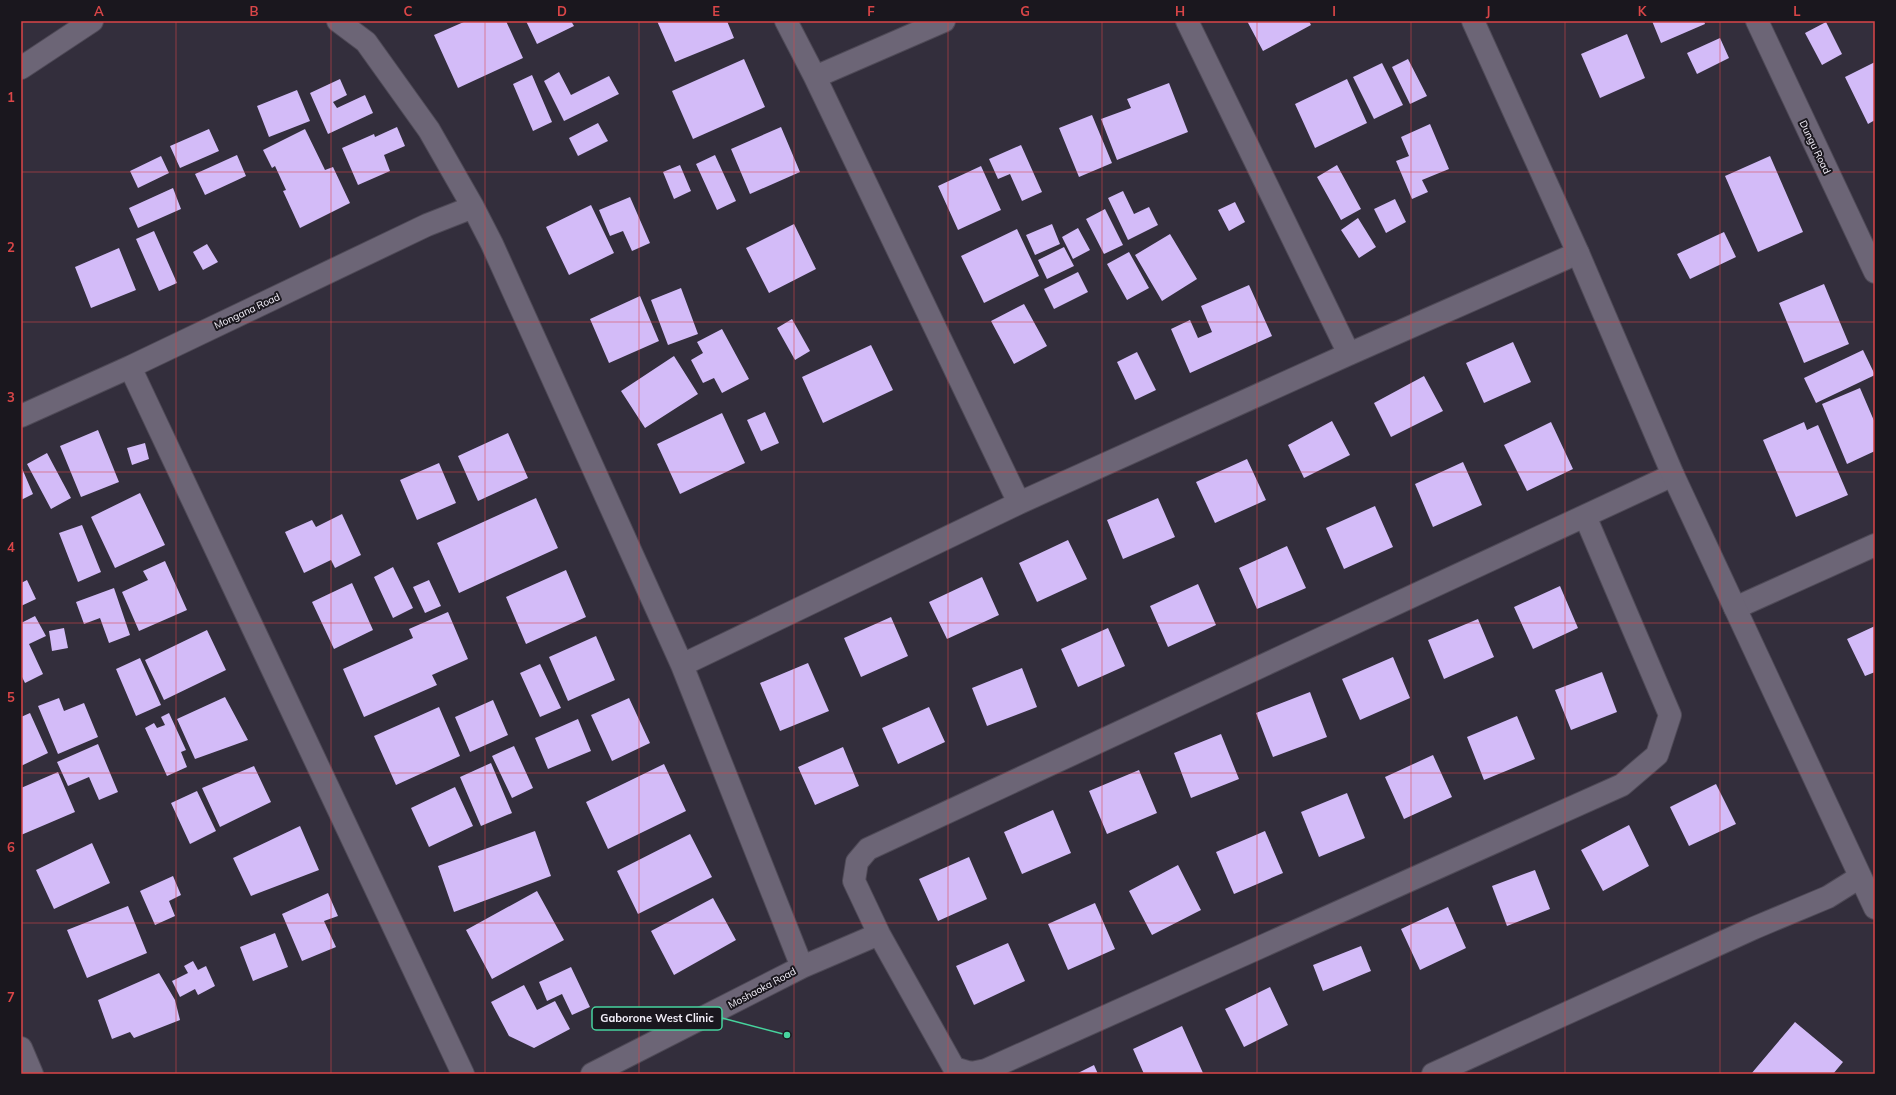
<svg xmlns="http://www.w3.org/2000/svg" width="1896" height="1095" font-family="Mulish,sans-serif">
	<style>
		.building { fill: #d3bbf8 }
		.lines { fill: none; stroke-linecap: round; stroke-linejoin: round }
		.minor-casing { stroke: #4f4a57; stroke-width: 24 }
		.tertiary-casing { stroke: #4f4a57; stroke-width: 24 }
		.minor { stroke: #6c6576; stroke-width: 22 }
		.tertiary { stroke: #6c6576; stroke-width: 22 }
		.grid { fill: none; stroke: #da4648; stroke-width: 1; stroke-opacity: 0.55 }
		.labels { text-anchor: middle; dominant-baseline: central; stroke-width: 4; stroke-linejoin: round; paint-order: stroke }
		.street-label { font-size: 10px; fill: #f4f0fa; stroke: #1a171e }
		.leader { fill: none; stroke: #47d49e; stroke-width: 1.5 }
		.callout-dot { fill: #47d49e; stroke: #1a171e; stroke-width: 1.5 }
		.callout { fill: #1a171e; stroke: #47d49e; stroke-width: 1.5 }
		.callout-label { font-size: 11px; text-anchor: middle; font-weight: bold; fill: #f4f0fa }
		.neatline { fill: none; stroke: #da4648; stroke-width: 1.5 }
		.grid-label { font-size: 13px; text-anchor: middle; font-weight: bold; fill: #da4648 }
	</style>
	<rect width="100%" height="100%" fill="#332e3c"/>
	<path class="building" d="M466,21H506L523,58L458,88L434,35Z
		M526,21H571L574,26L537,44Z
		M657,21H727L734,38L675,62Z
		M1247,21H1309L1311,25L1263,51Z
		M1652,21H1704L1705,24L1661,43Z
		M1826,22L1842,54L1822,65L1805,33Z
		M1627,34L1645,78L1600,98L1581,54Z
		M1720,38L1729,58L1697,74L1687,53Z
		M744,59L765,107L693,139L672,91Z
		M1408,59L1427,96L1410,104L1392,67Z
		M1875,62V120L1868,124L1845,77Z
		M1382,63L1403,105L1374,119L1353,77Z
		M559,72L571,95L609,76L619,94L564,121L544,81Z
		M532,75L552,122L533,131L513,84Z
		M340,79L347,95L333,102L337,108L365,95L373,113L328,134L310,93Z
		M1347,79L1367,123L1315,148L1295,104Z
		M1169,83L1188,132L1117,160L1101,119L1131,108L1127,99Z
		M297,90L310,121L269,137L257,106Z
		M1092,115L1112,163L1079,177L1059,128Z
		M598,123L608,141L578,156L569,138Z
		M1430,124L1449,169L1422,180L1428,192L1412,199L1396,161L1409,156L1401,137Z
		M397,127L405,146L384,155L390,171L358,185L342,148L374,134L375,137Z
		M781,127L800,172L750,194L731,149Z
		M209,129L219,151L180,168L170,146Z
		M305,129L325,170L333,167L350,203L300,228L283,191L286,190L275,166L272,168L263,150Z
		M1021,145L1042,192L1022,201L1010,174L998,179L989,159Z
		M237,155L246,176L205,195L195,174Z
		M715,155L736,201L717,210L696,164Z
		M161,156L169,173L138,188L130,171Z
		M1770,156L1803,232L1758,252L1725,176Z
		M680,165L691,191L674,199L663,172Z
		M1337,165L1361,209L1341,220L1317,177Z
		M981,166L1001,210L958,230L938,186Z
		M173,188L181,209L138,228L129,208Z
		M1123,191L1134,214L1149,207L1158,225L1128,240L1108,198Z
		M630,197L650,243L632,251L623,231L610,236L599,210Z
		M1395,199L1406,222L1386,233L1374,209Z
		M1235,202L1245,222L1229,231L1218,210Z
		M591,205L614,253L569,275L546,227Z
		M1105,209L1123,245L1104,254L1086,219Z
		M1358,218L1376,247L1359,258L1341,230Z
		M794,224L816,269L769,293L746,248Z
		M1052,224L1060,244L1035,255L1026,235Z
		M1078,228L1090,250L1073,259L1062,237Z
		M1017,229L1039,276L984,303L961,256Z
		M154,231L177,283L159,291L136,239Z
		M1724,232L1736,257L1690,279L1677,254Z
		M1170,234L1197,279L1162,301L1135,255Z
		M207,244L218,262L203,270L193,252Z
		M1064,247L1074,266L1047,279L1038,260Z
		M119,248L136,290L91,308L75,267Z
		M1129,252L1149,288L1127,300L1107,264Z
		M1078,272L1088,292L1054,309L1044,289Z
		M1824,284L1849,344L1804,363L1779,303Z
		M1249,285L1272,336L1190,373L1171,329L1190,320L1198,338L1212,332L1201,306Z
		M681,288L698,334L668,345L651,300Z
		M640,296L659,341L609,363L590,319Z
		M1024,304L1047,346L1014,364L991,321Z
		M792,319L810,351L795,360L777,328Z
		M722,329L749,379L722,393L714,378L703,383L691,360L703,353L697,342Z
		M1513,342L1531,382L1484,403L1466,363Z
		M871,345L893,390L823,423L802,377Z
		M1863,350L1875,375L1816,403L1804,378Z
		M1137,352L1156,390L1135,400L1117,362Z
		M674,356L698,394L645,428L621,391Z
		M1424,376L1443,411L1391,437L1374,403Z
		M1860,388L1875,423V451L1847,464L1822,404Z
		M765,412L779,443L761,451L747,420Z
		M722,413L745,463L680,494L657,444Z
		M1332,421L1350,455L1304,478L1288,445Z
		M1551,422L1573,469L1527,491L1504,445Z
		M1804,422L1807,430L1818,425L1848,495L1796,517L1763,440Z
		M98,430L119,482L81,497L60,446Z
		M508,433L528,478L478,501L458,456Z
		M145,443L149,459L132,465L127,448Z
		M47,453L71,498L51,509L27,464Z
		M1247,459L1266,500L1215,523L1196,482Z
		M1463,462L1482,505L1433,527L1415,484Z
		M439,463L456,503L417,520L400,480Z
		M21,466L33,494L21,500Z
		M140,493L165,545L115,568L91,517Z
		M536,498L558,548L459,593L437,543Z
		M1158,498L1175,537L1123,559L1107,520Z
		M1375,506L1393,547L1344,569L1326,528Z
		M342,514L361,555L335,568L331,560L304,573L285,532L312,520L316,527Z
		M82,525L101,572L78,582L59,533Z
		M1068,540L1087,579L1037,602L1019,563Z
		M1287,546L1306,588L1257,609L1239,568Z
		M165,561L187,610L139,631L122,592L148,580L143,571Z
		M393,567L413,608L393,618L374,577Z
		M566,570L586,617L526,644L506,597Z
		M982,577L999,615L947,639L929,602Z
		M27,580L36,599L21,606V583Z
		M429,580L441,606L425,613L413,587Z
		M352,583L373,630L334,649L312,602Z
		M1198,584L1216,625L1168,647L1150,606Z
		M1560,586L1578,628L1533,649L1514,607Z
		M114,588L130,635L109,643L100,618L84,624L76,602Z
		M448,612L468,659L432,675L437,685L364,717L343,669L413,638L409,629Z
		M35,616L46,636L29,644L43,674L25,683L21,675V623Z
		M891,617L908,656L861,677L844,638Z
		M1478,619L1494,657L1444,679L1428,640Z
		M1875,626V672L1865,676L1847,639Z
		M64,628L68,648L52,651L49,631Z
		M1108,628L1125,666L1078,687L1061,649Z
		M207,630L226,670L164,700L145,660Z
		M596,636L615,680L568,701L549,657Z
		M1393,657L1410,698L1360,720L1342,679Z
		M140,658L161,705L136,716L116,669Z
		M808,663L829,711L780,731L760,683Z
		M540,664L561,708L540,717L520,673Z
		M1022,668L1037,707L987,726L972,688Z
		M1602,672L1617,712L1571,730L1555,690Z
		M1310,692L1327,737L1273,757L1256,713Z
		M225,697L248,740L195,759L177,719Z
		M59,698L64,711L84,703L98,737L58,754L38,706Z
		M629,698L650,743L612,761L591,715Z
		M493,700L508,735L470,752L455,717Z
		M439,707L460,756L396,785L374,736Z
		M929,707L945,742L898,764L882,728Z
		M30,713L48,753L21,766V717Z
		M169,713L186,750L181,752L187,767L167,776L145,728L154,723L157,728L165,725L161,717Z
		M1517,716L1535,759L1484,780L1467,737Z
		M578,719L591,751L548,769L535,738Z
		M1221,734L1239,779L1191,798L1174,753Z
		M98,744L118,792L99,800L89,777L68,786L57,762Z
		M514,746L533,788L512,798L492,756Z
		M843,747L859,786L815,805L798,767Z
		M1433,755L1452,797L1404,819L1385,777Z
		M491,763L512,813L481,826L460,777Z
		M664,764L686,811L608,849L586,802Z
		M254,766L271,802L220,827L202,788Z
		M1139,770L1157,813L1107,834L1089,791Z
		M58,772L75,812L21,835V788Z
		M1716,784L1736,824L1689,846L1670,807Z
		M455,787L473,826L429,847L411,808Z
		M197,791L216,831L190,844L171,803Z
		M1347,793L1365,838L1319,857L1301,812Z
		M1053,810L1071,853L1022,874L1004,832Z
		M1629,825L1649,866L1603,891L1581,850Z
		M300,826L319,870L251,896L233,858Z
		M535,831L551,876L454,912L438,866Z
		M1265,831L1283,873L1234,894L1216,852Z
		M690,834L712,877L638,914L617,871Z
		M92,843L110,883L54,909L36,870Z
		M969,857L987,899L938,921L919,879Z
		M1178,865L1201,910L1152,935L1129,891Z
		M1535,870L1550,909L1507,926L1492,886Z
		M173,876L181,895L169,901L175,916L155,925L140,891Z
		M537,891L564,940L492,979L466,930Z
		M328,893L338,916L324,921L336,947L302,961L282,914Z
		M713,898L736,940L674,975L651,931Z
		M1095,903L1115,949L1068,970L1048,924Z
		M128,906L147,953L87,978L67,930Z
		M1448,907L1466,948L1420,970L1401,929Z
		M275,933L288,967L253,981L240,947Z
		M1008,943L1025,981L974,1005L956,966Z
		M1361,946L1371,971L1323,991L1313,965Z
		M193,961L198,970L206,966L215,986L198,995L195,989L180,997L172,981L188,973L184,966Z
		M571,967L590,1007L572,1015L562,994L547,1001L539,982Z
		M159,973L175,1000L180,1020L134,1038L130,1032L112,1039L98,1000Z
		M524,985L537,1010L555,1001L570,1029L534,1048L509,1036L491,1002Z
		M1270,987L1288,1025L1244,1047L1225,1009Z
		M1795,1022L1843,1062L1833,1074H1751Z
		M1182,1026L1203,1073L1200,1074H1144L1133,1049Z
		M1094,1065L1098,1074H1076Z"/>
	<g class="lines">
		<g class="minor-casing">
			<path id="minor" d="M338,21L366,42L429,130L473,207L492,244L682,665L802,967
				M786,21L815,77L1019,503
				M1187,21L1349,354
				M1757,21L1875,272
				M21,68L92,21
				M815,77L944,21
				M130,367L463,1074
				M21,416L130,367L427,225L473,207
				M1585,516L1670,715L1657,755L1622,785L986,1070L971,1073L954,1068L879,934L854,881L857,862L868,849L1673,475
				M1735,608L1875,545
				M682,665L1019,503L1349,354L1578,253
				M21,1048L32,1074
				M592,1074L802,967L879,934"/>
		</g>
		<g class="tertiary-casing">
			<path id="tertiary" d="M1473,21L1578,253L1673,475L1875,908
				M1433,1074L1754,928L1828,897L1860,877"/>
		</g>
		<use href="#minor" class="minor"/>
		<use href="#tertiary" class="tertiary"/>
	</g>
	<path class="grid" d="M176,21V1074M331,21V1074M485,21V1074M639,21V1074M794,21V1074M948,21V1074M1102,21V1074M1257,21V1074M1411,21V1074M1565,21V1074M1720,21V1074M21,172H1875M21,322H1875M21,472H1875M21,623H1875M21,773H1875M21,923H1875"/>
	<g class="labels">
		<g class="street-label">
			<text transform="translate(1815 147) rotate(64)">Dungu Road</text>
			<text transform="translate(247 311) rotate(-25)">Mongana Road</text>
			<text transform="translate(762 988) rotate(-28)">Moshaoka Road</text>
		</g>
	</g>
	<path class="leader" d="M787 1035L722 1018"/>
	<circle class="callout-dot" cx="787" cy="1035" r="4"/>
	<rect class="callout" x="592" y="1007" width="130" height="23" rx="4"/>
	<g class="callout-label">
		<text x="657" y="1022">Gaborone West Clinic</text>
	</g>
	<rect width="1896" height="1095" fill="none" stroke="#1a171e" stroke-width="44"/>
	<rect x="22" y="22" width="1852" height="1051" class="neatline"/>
	<g class="grid-label">
		<text x="99" y="16">A</text>
		<text x="254" y="16">B</text>
		<text x="408" y="16">C</text>
		<text x="562" y="16">D</text>
		<text x="716" y="16">E</text>
		<text x="871" y="16">F</text>
		<text x="1025" y="16">G</text>
		<text x="1180" y="16">H</text>
		<text x="1334" y="16">I</text>
		<text x="1488" y="16">J</text>
		<text x="1642" y="16">K</text>
		<text x="1797" y="16">L</text>
		<text x="11" y="102">1</text>
		<text x="11" y="252">2</text>
		<text x="11" y="402">3</text>
		<text x="11" y="552">4</text>
		<text x="11" y="702">5</text>
		<text x="11" y="852">6</text>
		<text x="11" y="1002">7</text>
	</g>
</svg>
